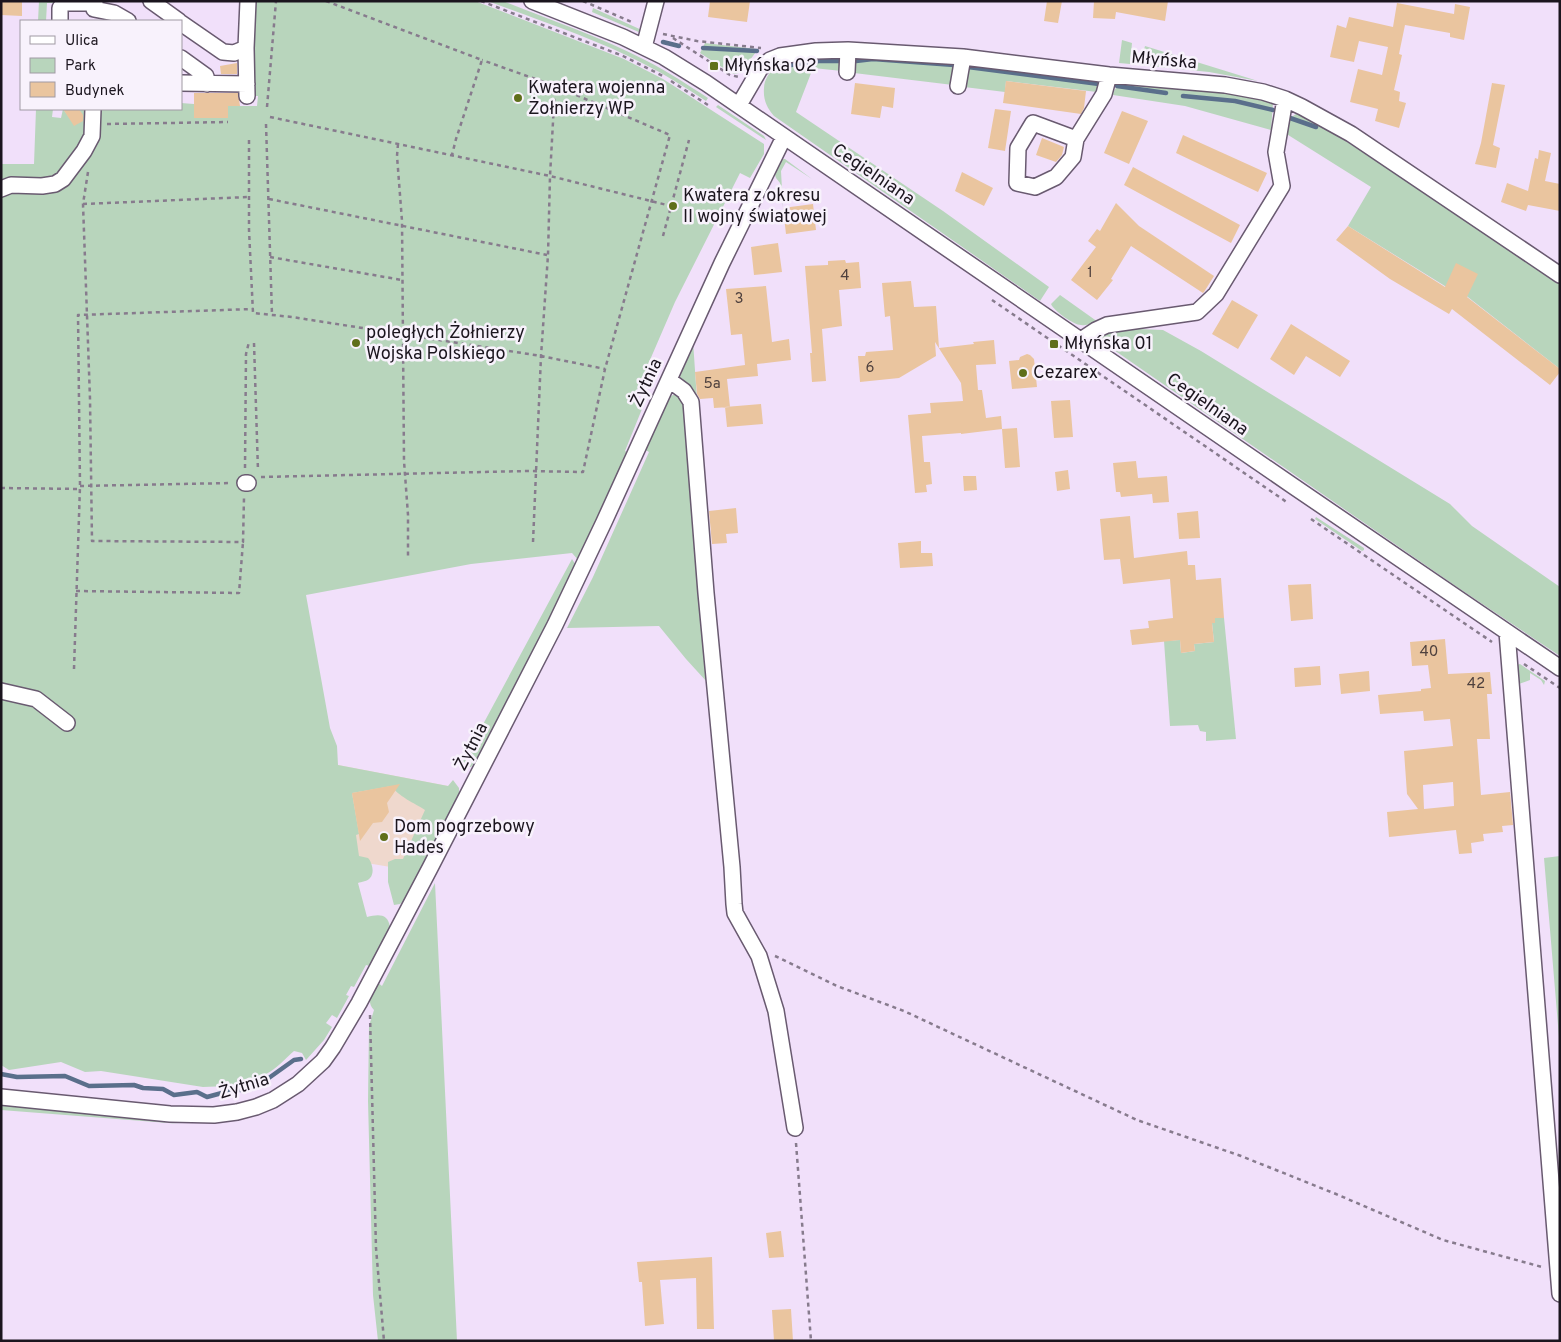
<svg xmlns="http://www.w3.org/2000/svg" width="1561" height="1342" font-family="Overpass,sans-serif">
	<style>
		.commercial { fill: #efd8cd }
		.green { fill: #b8d5bc }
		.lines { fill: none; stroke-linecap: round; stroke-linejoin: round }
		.stream { stroke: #5a6f8b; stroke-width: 4.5 }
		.building { fill: #eac59f; fill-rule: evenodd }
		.minor-casing { stroke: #695a70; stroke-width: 18 }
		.path { stroke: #877b8d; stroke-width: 2.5; stroke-dasharray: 4 4; stroke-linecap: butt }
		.minor { stroke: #fff; stroke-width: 15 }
		.poi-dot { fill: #5f6f1a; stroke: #f8f2fc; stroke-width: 2 }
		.labels { text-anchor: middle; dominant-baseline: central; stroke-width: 5; stroke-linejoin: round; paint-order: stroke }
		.number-label { font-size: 15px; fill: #4f413e }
		.street-label { font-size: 18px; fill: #1b151e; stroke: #f8f2fc }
		.poi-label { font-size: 18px; fill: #1b151e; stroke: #f8f2fc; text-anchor: start }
	</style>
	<rect width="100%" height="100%" fill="#f1e0fa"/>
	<path class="commercial" d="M338,765L448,786L409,870L348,860Z"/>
	<path class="green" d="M39,1H57V3H47L46,21H38Z
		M255,1H475L624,59L663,79L764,144V154L750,178L740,173L675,302L634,397L642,409L625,451L630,454L579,561L572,553L471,564L306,595L330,728L337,746L338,765L448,786L453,780L459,788V793L405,900L400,904L394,905L388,882V862L395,859H403L425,810C416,804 396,795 392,786L352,793L359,834L356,835L359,856L368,858C372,862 375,873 370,878C368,881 361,882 358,883L367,917C378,914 388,913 390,927L370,966L366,965L354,987L351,986L346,995L349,996L337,1018L332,1015L326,1023L332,1027L324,1040L306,1060L302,1053L294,1051C285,1059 276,1069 266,1074C248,1085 223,1086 203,1087L101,1071L85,1072L61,1062L9,1070L1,1065V164H34L36,109H53L52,117L61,118L63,109L69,117L81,109H181V103L194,104V118H228V106H257L258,96H255L254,94Z
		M488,1H503C550,20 601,37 645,60C667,71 688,85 708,98L706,101C686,88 666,75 644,64C594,38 540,21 488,1Z
		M593,8L644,31L641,33L592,12Z
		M1122,40L1132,43L1130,64L1119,63Z
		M705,43L757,49V51C750,58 745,71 736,74L731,73L700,53Z
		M1145,46L1258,81L1209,72L1140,65Z
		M842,57V71L813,68L796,112L943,211L1049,287L1040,301L774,116C767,108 763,100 764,88C767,54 817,58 842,57Z
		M870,58L956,63L953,85L854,73L855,59Z
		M968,65L1091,79L1099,84L1097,92L1006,81L1005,92L964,87Z
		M1128,83L1216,91L1267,100L1273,103L1271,130L1185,106L1113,95C1114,86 1121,85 1128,83Z
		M718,105L764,136L766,140L716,107Z
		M1296,114L1307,117L1352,145L1560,283V369L1464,294L1461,296L1348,226L1371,187L1285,133L1290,118Z
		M783,159H785L812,179L786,162L781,171L783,208L780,183L776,178L774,172Z
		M719,284L721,290L719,288L693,341L697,400L680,377L679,372Z
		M1060,295L1098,322C1092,323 1087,326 1081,325C1074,325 1054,311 1051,304Z
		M1114,328L1163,330L1201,351L1450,504L1472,526L1560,587V656L1457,587L1098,339L1099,336Z
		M675,394H681L687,403L707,682L686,659L659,626L567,628L593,577L649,452L644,449L667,398Z
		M1316,517L1364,548V550L1362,551L1315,519Z
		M572,559L577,567L503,711L475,762L471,767H460Z
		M1215,618H1224L1236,739L1206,741V732L1200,731L1198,725L1170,726L1164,641L1180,640L1181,653L1195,651L1194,644L1214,642L1212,623H1215Z
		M1520,664L1545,681L1544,685L1541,680L1530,673V680L1516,685V667L1517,665Z
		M1560,856V1049L1544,858Z
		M435,883L457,1341H378L373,1295L368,1101L369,1026L374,1010C365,1001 373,991 377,982L382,986Z
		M1,1103L181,1124L1,1110Z"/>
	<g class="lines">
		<path class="stream" d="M663,42L679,46
			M703,48L757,51
			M856,61L873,59L954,65
			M784,66L819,61H842
			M968,67L1099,84
			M1117,86L1166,93
			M1183,96L1235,101L1273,110
			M1290,118L1316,127
			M1,1074L17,1077L65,1076L89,1086L134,1085L143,1088L163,1089L174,1095L197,1092L207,1097L233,1090H243L252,1088L266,1080L294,1060L301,1059"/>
	</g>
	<path class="building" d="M1,1H22V16L1,15Z
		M710,1H750L747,22L708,17Z
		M1047,1H1062L1058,23L1044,21Z
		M1094,1H1168L1165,21L1116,12L1115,19L1093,18Z
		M1397,3L1454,14L1455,4L1470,7L1464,40L1450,37V33L1405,25L1399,54L1402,55L1394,90L1400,92L1399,101L1406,103L1399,128L1375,121L1378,109L1350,102L1358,69L1382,75L1388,47L1359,41L1354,62L1330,57L1337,25L1346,28L1349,17L1393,27Z
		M237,63V74H221L220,66Z
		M1006,81L1086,91L1084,108L1081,114L1003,103Z
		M855,83L895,88L893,108L882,106L880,118L851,114Z
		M1492,83L1505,85L1493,145L1500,148L1496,168L1475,164L1481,143Z
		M194,93H238L240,106H228V118H194Z
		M63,109H79L83,115V121L74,126Z
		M995,109L1011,111L1005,151L988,148Z
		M1122,111L1148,121L1129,164L1104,153Z
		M1183,135L1267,173L1258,192L1176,153Z
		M1042,138L1064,147L1062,155L1056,162L1036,155Z
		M1539,150L1551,153L1545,181L1560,184V211L1528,205L1526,211L1501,202L1507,183L1528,191L1535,158L1538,159Z
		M1133,167L1240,225L1231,243L1124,185Z
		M962,172L993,188L984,206L955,191Z
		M1116,203L1139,226L1214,276L1204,292L1203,293L1131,246L1111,279L1113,280L1097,300L1071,280L1096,247L1088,241L1097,229L1100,231Z
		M813,204L816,230L786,234L783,208Z
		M1348,226L1445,287L1456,263L1478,274L1467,297L1560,369V372L1550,385L1452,309L1449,314L1390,279L1336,240Z
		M778,243L782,272L754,275L751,247Z
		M845,260L846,263L859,262L861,288L839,290L842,326L822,329L826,381L812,382L810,353H812L805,266L828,265V261Z
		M911,281L914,307L936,306L939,348L974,344L973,342L994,340L996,364L976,365L978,390H982L986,418L1001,416L1002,429L961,434V433L922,436L924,462H930L932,484L926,485L927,492L915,493L908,415L931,413L930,403L963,401L961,383L935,342L936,356L899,378L860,382L858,356H865L866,352L893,350L890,316L885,317L882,283Z
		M766,286L772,342L789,339L791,360L757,364L758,376L727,379L730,407L714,408L713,398L700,399L697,394L695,372L745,365L742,334L731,335L726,289Z
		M1232,300L1258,315L1238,349L1212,334Z
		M1291,324L1350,361L1340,377L1306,356L1294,375L1270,359Z
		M1027,354L1030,355L1034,359L1037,387L1012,389L1009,361L1019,360L1020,357Z
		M1070,400L1073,437L1054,438L1051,401Z
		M761,404L763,424L727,427L725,407Z
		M1017,428L1020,467L1005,468L1002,429Z
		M1136,461L1138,478L1167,476L1169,502L1153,503L1152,494L1121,497L1120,492H1116L1113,463Z
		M1068,470L1070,489L1057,491L1055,472Z
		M963,476H976L977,490L964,491Z
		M736,508L738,533L726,534L727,543L712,544L709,511Z
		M1198,511L1200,538L1179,539L1177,513Z
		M1130,516L1134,558L1187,551L1188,565H1195L1196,580L1221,578L1224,618H1215V623H1212L1214,642L1194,644L1195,651L1181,653L1180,640L1132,645L1130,630L1149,628L1148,621L1173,618L1170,579L1123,584L1120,559L1104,560L1100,519Z
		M921,541V553H932L933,566L900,568L898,543Z
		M1311,584L1313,619L1291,621L1288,585Z
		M1445,639L1448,674L1490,672L1492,694H1487L1490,739H1477L1481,795L1510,792L1513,825L1502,826L1503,832L1483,834L1484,841L1471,843L1472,853L1459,854L1456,830L1389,837L1387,812L1418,809L1407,794L1404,751L1453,746L1450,719L1424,721L1423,711L1380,714L1378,695L1421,691V689L1431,688L1428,665L1412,666L1410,642ZM1453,782L1454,806L1424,809L1423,785Z
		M1320,666L1321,685L1295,687L1294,668Z
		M1369,671L1370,691L1341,694L1339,674Z
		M400,784L387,803L389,812L382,822L373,823L360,841L352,793Z
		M781,1231L784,1257L769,1258L766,1233Z
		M712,1257L714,1329H697L696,1278L660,1280L664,1324L645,1326L642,1282H639L637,1262Z
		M791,1309L793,1341H774L772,1310Z"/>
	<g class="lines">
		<g class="minor-casing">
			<path id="minor" d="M151,1L179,21
				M532,1L623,37L664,57L706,83L1293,486L1560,668
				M94,9L114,13L128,21
				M60,21V8L64,3H95
				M181,23L223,52L234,53L246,48
				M644,47L656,1
				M181,58L206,76L207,84
				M847,72L848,50
				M181,83L247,84
				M958,86L963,57
				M247,96L246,48L248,1
				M739,105L760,69L770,60L780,56L816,51L848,50L963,57L1109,75L1225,85L1263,92L1285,99L1302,107L1351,134L1560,275
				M1076,139L1073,157L1056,177L1035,187L1017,183L1018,148L1033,123L1076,139L1104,94L1109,75
				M1,189L11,185L42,186L55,184L63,179L84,151L92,136L93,109
				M1081,340L1096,330L1107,325L1197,312L1216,294L1282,186L1276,152L1285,99
				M669,380L684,391L691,402L706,593L732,867L734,904L735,913L759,956L776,1011L795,1128
				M245,483H248
				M1507,632L1560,1294
				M1,691L36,699L67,723
				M1,1097L170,1114L214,1115L237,1112L256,1107L273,1100L298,1084L323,1061L333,1047L359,1003L430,868L555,625L604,522L722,263L784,137"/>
		</g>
		<path class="path" d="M326,1L482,60L456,139L452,155
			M481,1L623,56L665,77
			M583,1L634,23
			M663,34L697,41L761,48
			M673,38L730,75L739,77
			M671,81L711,107
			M267,107L276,1
			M270,117L550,176L671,206
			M107,124L228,122
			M266,124L272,315
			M249,140V230L253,313L292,317L541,356L605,369
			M398,144L397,156L402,221L404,461L408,515V559
			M88,172L83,204L90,399L92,541L243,542L244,498
			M269,199L547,255
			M83,204L249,197
			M663,236L689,140
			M270,257L402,280
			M992,300L1288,503
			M254,343L258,471
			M245,468L246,354L249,342
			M261,477L527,471L583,472L605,369L670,135L555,86L482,60
			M80,486L231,483
			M1,488L80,489
			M1311,519L1492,642
			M533,542L541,356L548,255L550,176L555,86
			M76,591L239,593L243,542
			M1524,664L1560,688
			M74,669L80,486L78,315L253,309
			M775,956L837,986L904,1011L1137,1120L1241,1156L1336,1194L1443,1240L1542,1267
			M370,1015L376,1248L384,1341
			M796,1143L811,1341"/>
		<use href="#minor" class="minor"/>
	</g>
	<g class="poi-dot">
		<rect x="709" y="61" width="10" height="10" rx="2.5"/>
		<circle cx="518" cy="98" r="5"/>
		<circle cx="673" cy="206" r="5"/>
		<circle cx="356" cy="343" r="5"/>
		<rect x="1049" y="339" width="10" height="10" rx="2.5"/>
		<circle cx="1023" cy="373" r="5"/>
		<circle cx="384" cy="837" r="5"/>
	</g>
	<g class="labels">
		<g class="number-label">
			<text x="1090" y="273">1</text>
			<text x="845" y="276">4</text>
			<text x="739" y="299">3</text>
			<text x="870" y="368">6</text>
			<text x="712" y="384">5a</text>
			<text x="1429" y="652">40</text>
			<text x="1476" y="684">42</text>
		</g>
		<g class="street-label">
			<text transform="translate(1164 61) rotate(5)">Młyńska</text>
			<text transform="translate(873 175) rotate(34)">Cegielniana</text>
			<text transform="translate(647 383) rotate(-65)">Żytnia</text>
			<text transform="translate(1207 405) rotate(35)">Cegielniana</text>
			<text transform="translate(472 747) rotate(-63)">Żytnia</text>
			<text transform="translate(244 1087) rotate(-17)">Żytnia</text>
		</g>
		<g class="poi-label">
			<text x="724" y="66">Młyńska 02</text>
			<text x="528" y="88">Kwatera wojenna<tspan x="528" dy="21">Żołnierzy WP</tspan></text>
			<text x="683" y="196">Kwatera z okresu<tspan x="683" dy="21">II wojny światowej</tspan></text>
			<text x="366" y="333">poległych Żołnierzy<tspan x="366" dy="21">Wojska Polskiego</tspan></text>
			<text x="1064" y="344">Młyńska 01</text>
			<text x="1033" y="373">Cezarex</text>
			<text x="394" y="827">Dom pogrzebowy<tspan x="394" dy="21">Hades</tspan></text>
		</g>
	</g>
	<rect width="1561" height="1342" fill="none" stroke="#1b151e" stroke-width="5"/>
	<rect x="20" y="20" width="162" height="90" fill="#f8f2fc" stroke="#a09aa3"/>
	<rect x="30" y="36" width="25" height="8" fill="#ffffff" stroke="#a09aa3"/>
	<text x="65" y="45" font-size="15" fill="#1b151e">Ulica</text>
	<rect x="30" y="58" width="25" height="15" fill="#b8d5bc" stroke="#a09aa3"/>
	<text x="65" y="70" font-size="15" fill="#1b151e">Park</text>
	<rect x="30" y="82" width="25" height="15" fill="#eac59f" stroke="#a09aa3"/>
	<text x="65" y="95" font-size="15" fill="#1b151e">Budynek</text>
</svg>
